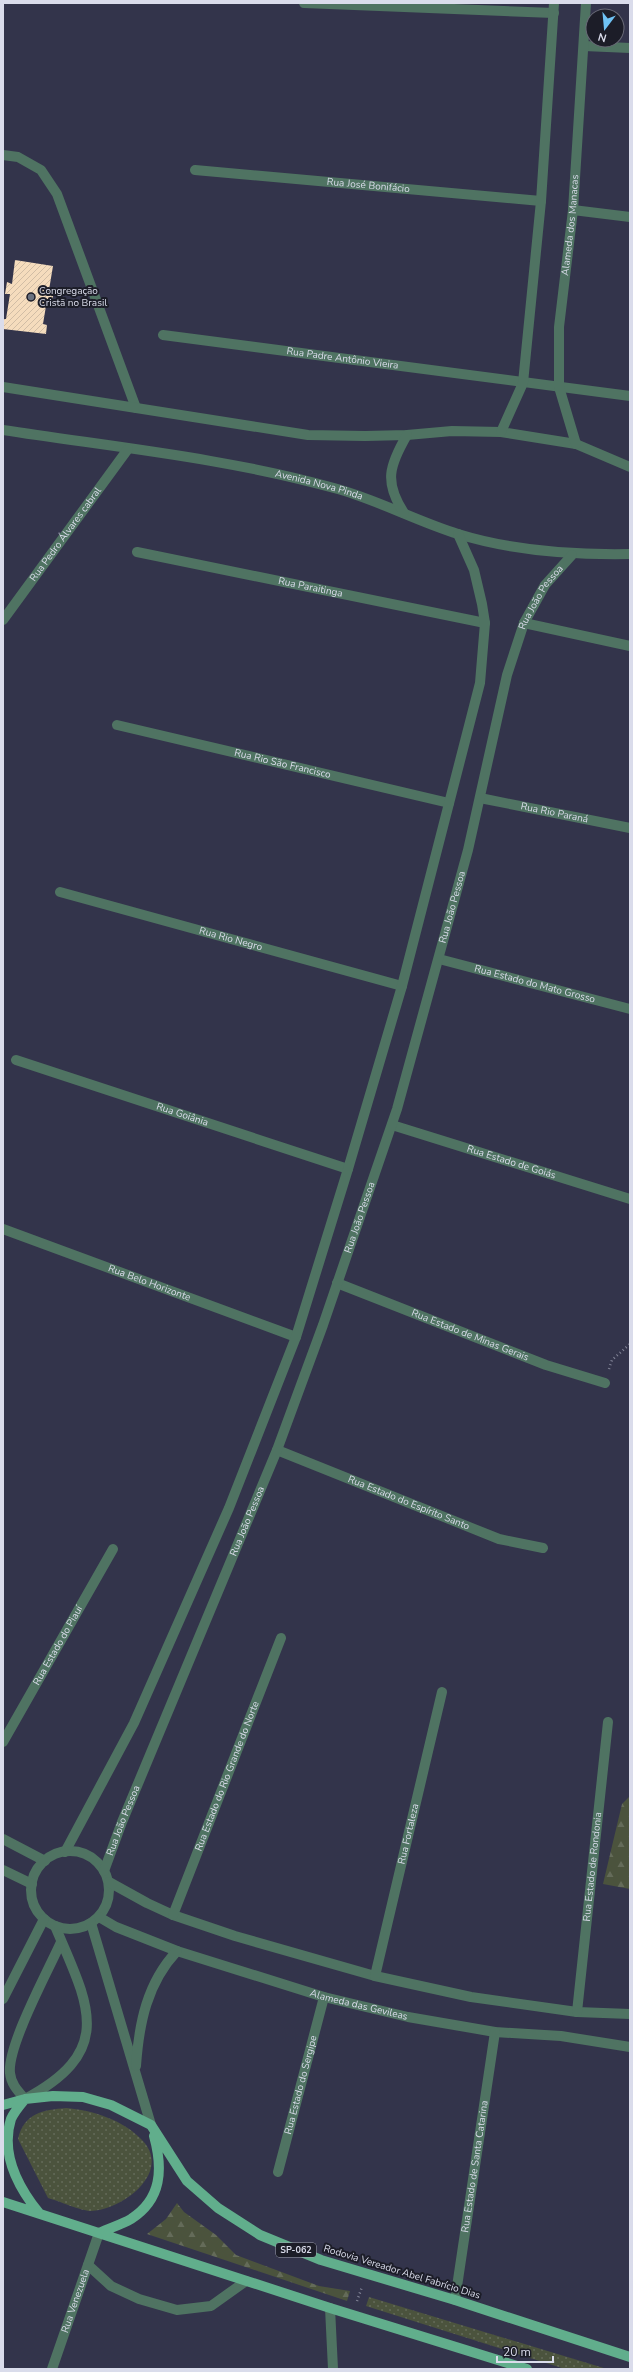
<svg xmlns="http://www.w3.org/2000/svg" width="633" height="2372" font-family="'Nunito Sans',sans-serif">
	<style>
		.grass { fill: url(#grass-dots) }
		.forest { fill: url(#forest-firs) }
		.building { fill: url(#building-hatch) }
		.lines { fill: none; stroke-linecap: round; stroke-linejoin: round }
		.path { stroke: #85879a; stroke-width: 2.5; stroke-dasharray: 1 3; stroke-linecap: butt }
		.minor { stroke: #4f7362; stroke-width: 10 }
		.major { stroke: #61ae8c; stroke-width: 10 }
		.worship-dot { fill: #6b7280; stroke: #1c1d28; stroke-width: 1.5 }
		.labels { text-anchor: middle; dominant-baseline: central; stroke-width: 4; stroke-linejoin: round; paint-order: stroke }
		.shield { fill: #1c1d28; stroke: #a1a3b0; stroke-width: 1 }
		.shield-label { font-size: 9px; font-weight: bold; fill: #dadceb }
		.street-label { font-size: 10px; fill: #dadceb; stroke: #1c1d28 }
		.poi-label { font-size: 10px; fill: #dadceb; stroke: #1c1d28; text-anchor: start }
	</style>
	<defs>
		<pattern id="grass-dots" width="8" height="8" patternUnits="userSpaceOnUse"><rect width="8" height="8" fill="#4b533d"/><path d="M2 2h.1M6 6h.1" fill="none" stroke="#646b59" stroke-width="1.8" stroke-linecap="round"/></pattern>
		<pattern id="forest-firs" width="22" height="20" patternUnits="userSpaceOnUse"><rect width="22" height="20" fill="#4b533d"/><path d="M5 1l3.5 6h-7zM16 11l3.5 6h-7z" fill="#646b59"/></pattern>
		<pattern id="building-hatch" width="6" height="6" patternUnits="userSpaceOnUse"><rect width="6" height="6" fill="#f5dcbd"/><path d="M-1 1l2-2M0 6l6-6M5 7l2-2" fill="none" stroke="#d1bda5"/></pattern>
	</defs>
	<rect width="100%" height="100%" fill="#33344b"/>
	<path class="grass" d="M66,2108C92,2110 124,2120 143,2141C172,2173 122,2210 91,2211C81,2211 59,2201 48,2198L18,2139C24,2113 43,2110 66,2108Z
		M369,2297L607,2369H565L366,2306Z"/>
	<path class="forest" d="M630,1796V1889L603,1884L622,1804Z
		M177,2203L184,2212L216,2235L236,2255L319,2286L350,2291L347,2301L147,2234L166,2219Z"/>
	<path class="building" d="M15,260L53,266L49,290L54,291L52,301L47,300L43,324L47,325L46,334L3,329V319H6L10,294H5L7,282L12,284Z"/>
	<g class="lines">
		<path class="path" d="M609,1369L612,1360L630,1344
			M357,2301L362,2287"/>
		<g class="minor">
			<path d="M304,3L554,13"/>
			<path d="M584,46L630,48"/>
			<path d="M3,155L18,157L41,170L57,194L136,408"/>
			<path id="s1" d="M195,170L541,201"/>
			<path d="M573,210L630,217"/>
			<path id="s2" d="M163,335L630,396"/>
			<path d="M3,387L308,435L365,436L407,435L452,431L501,432L576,444L630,467"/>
			<path id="s3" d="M3,430C113,447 226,458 334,488C376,499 416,521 458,534C513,551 573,555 630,554"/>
			<path d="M501,432L523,383L541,201L554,3"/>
			<path id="s4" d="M576,444L559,387V327L573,210L586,3"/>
			<path d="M404,513C384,482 389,466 407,435"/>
			<path id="s5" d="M137,552L485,623"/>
			<path id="s6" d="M3,620L128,449"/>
			<path d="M524,623L630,646"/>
			<path id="s7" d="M117,725L449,803"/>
			<path id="s8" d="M480,798L630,828"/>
			<path id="s9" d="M60,892L402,986"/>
			<path id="s10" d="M439,959L630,1009"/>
			<path id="s11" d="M16,1060L348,1169"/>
			<path id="s12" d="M392,1125L630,1199"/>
			<path id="s13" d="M3,1229L296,1337"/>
			<path id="s14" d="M337,1283L546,1365L605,1383"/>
			<path id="s15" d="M277,1450L499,1539L543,1548"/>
			<path id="s16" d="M3,1742L113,1549"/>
			<path d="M3,1839L45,1861"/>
			<circle cx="70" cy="1890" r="39"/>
			<path d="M65,1852L134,1723L229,1508L296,1337L348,1169L402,986L480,683L485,623L482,604L474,570L458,534"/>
			<path d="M3,1870L32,1884"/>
			<path id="s17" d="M104,1871L122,1822L277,1450L323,1325L397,1109L468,850L507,675L524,623L545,585L572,555"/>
			<path d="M109,1882L147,1903L173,1915L235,1936L375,1976L471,1997L577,2012L630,2014"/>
			<path id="s18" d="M173,1915L281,1638"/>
			<path id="s19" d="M99,1917L116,1927L177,1951L324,1997L408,2017L495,2032L561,2036L630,2047"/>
			<path d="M91,1923L151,2125"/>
			<path d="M55,1926C88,2004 117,2050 25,2099C18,2091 11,2084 10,2073C7,2046 49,1969 61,1942"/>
			<path id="s20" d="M375,1976L442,1692"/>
			<path d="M3,1999L44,1919"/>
			<path id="s21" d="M577,2012L608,1722"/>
			<path d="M136,2066C139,2023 147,1983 177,1951"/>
			<path id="s22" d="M278,2172L324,1997"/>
			<path d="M88,2265L111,2286L139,2299L177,2310L211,2306L246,2281"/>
			<path id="s23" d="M455,2300L495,2032"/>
			<path d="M330,2308L333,2369"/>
			<path id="s24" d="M52,2369L99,2233"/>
		</g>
		<path class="major" d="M25,2099C20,2105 14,2112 11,2119C0,2154 18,2187 39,2213
			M3,2105L25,2099L53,2096L83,2097L111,2105L151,2125L187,2181L218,2208L260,2235L321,2260L455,2300L630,2357
			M3,2202L330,2308L527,2369
			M99,2233C109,2228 121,2225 131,2219C162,2199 163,2169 154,2136"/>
	</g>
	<circle class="worship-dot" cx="31" cy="297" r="4"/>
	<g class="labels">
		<rect class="shield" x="276" y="2243" width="40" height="14" rx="3"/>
		<g class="shield-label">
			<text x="296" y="2250">SP-062</text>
		</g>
		<g class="street-label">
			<text stroke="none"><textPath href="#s1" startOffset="174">Rua José Bonifácio</textPath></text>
			<text stroke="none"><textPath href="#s4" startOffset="222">Alameda dos Manacas</textPath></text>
			<text stroke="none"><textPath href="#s2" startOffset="181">Rua Padre Antônio Vieira</textPath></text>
			<text stroke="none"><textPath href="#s3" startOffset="321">Avenida Nova Pinda</textPath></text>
			<text stroke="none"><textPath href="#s6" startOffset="106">Rua Pedro Álvares cabral</textPath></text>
			<text stroke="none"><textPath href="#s5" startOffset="177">Rua Paraitinga</textPath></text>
			<text stroke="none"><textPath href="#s17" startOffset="1350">Rua João Pessoa</textPath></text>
			<text stroke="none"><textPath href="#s7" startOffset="170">Rua Rio São Francisco</textPath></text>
			<text stroke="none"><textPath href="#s8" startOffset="76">Rua Rio Paraná</textPath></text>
			<text stroke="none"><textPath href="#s17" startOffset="1026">Rua João Pessoa</textPath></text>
			<text stroke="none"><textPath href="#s9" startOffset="177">Rua Rio Negro</textPath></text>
			<text stroke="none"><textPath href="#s10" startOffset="99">Rua Estado do Mato Grosso</textPath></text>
			<text stroke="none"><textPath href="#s11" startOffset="175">Rua Goiânia</textPath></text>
			<text stroke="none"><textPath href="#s12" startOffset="125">Rua Estado de Goiás</textPath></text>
			<text stroke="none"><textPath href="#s17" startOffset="702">Rua João Pessoa</textPath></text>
			<text stroke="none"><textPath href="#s13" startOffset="156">Rua Belo Horizonte</textPath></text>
			<text stroke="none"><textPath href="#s14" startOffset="143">Rua Estado de Minas Gerais</textPath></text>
			<text stroke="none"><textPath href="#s15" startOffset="142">Rua Estado do Espírito Santo</textPath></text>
			<text stroke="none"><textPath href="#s17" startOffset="378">Rua João Pessoa</textPath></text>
			<text stroke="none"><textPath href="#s16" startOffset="111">Rua Estado do Piauí</textPath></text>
			<text stroke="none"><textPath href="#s18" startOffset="149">Rua Estado do Rio Grande do Norte</textPath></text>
			<text stroke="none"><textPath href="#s17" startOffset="54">Rua João Pessoa</textPath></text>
			<text stroke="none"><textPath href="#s20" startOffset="146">Rua Fortaleza</textPath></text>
			<text stroke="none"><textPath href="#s21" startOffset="146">Rua Estado de Rondonia</textPath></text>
			<text stroke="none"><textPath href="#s19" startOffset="275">Alameda das Gevileas</textPath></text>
			<text stroke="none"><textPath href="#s22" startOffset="90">Rua Estado do Sergipe</textPath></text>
			<text stroke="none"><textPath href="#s23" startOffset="135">Rua Estado de Santa Catarina</textPath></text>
			<text transform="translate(402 2272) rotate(17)">Rodovia Vereador Abel Fabrício Dias</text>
			<text stroke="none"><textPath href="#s24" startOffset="72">Rua Venezuela</textPath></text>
		</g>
		<g class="poi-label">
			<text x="39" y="291">Congregação<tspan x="39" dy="12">Cristã no Brasil</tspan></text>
		</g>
	</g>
	<rect width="633" height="2372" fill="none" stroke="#dadceb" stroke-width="8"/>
	<g transform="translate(605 28) rotate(196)"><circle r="19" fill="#1c1d28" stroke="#686976"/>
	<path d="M0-3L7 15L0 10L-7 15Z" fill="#6fc2f4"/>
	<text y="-6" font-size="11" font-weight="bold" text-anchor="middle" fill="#dadceb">N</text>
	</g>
	<path d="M497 2356v6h56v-6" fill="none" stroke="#dadceb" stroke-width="2"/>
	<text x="503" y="2356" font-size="12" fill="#dadceb" stroke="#1c1d28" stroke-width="3" paint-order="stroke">20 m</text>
</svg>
